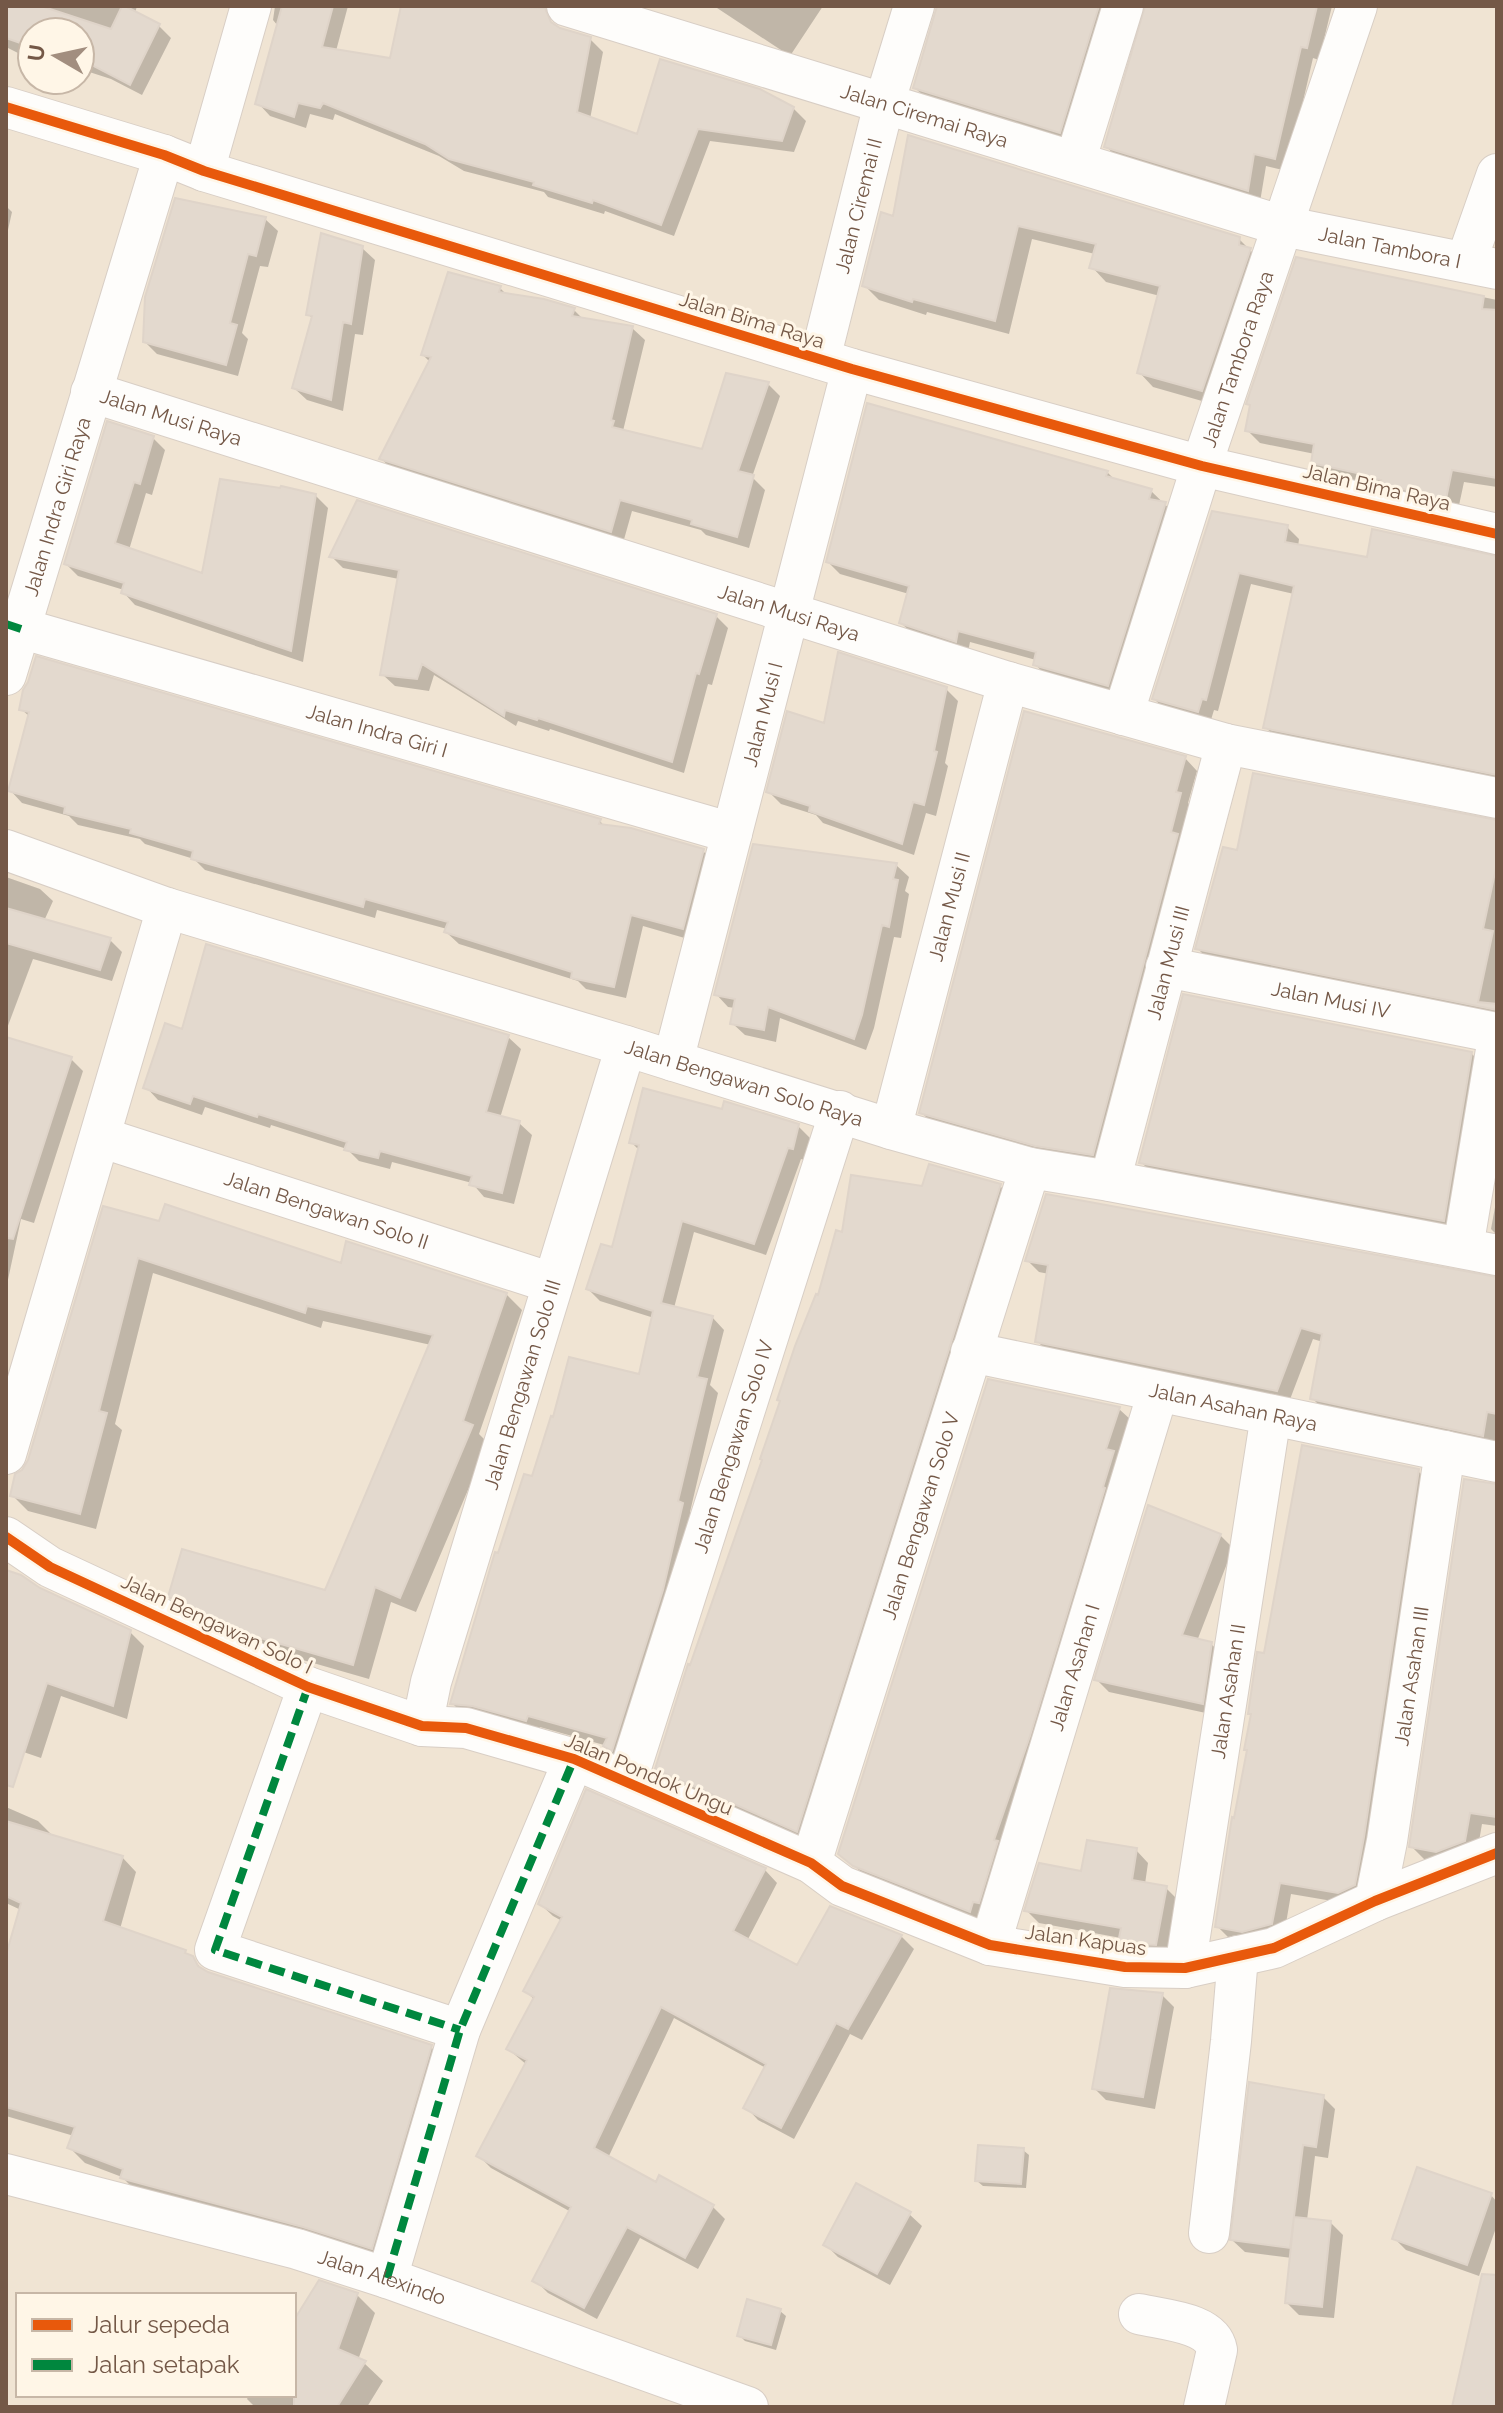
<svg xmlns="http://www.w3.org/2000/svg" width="1503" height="2413" font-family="Raleway,sans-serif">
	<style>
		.residential { fill: #f0e4d3; fill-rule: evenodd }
		.shadow { fill: #0003 }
		.building { fill: #e3d9ce; stroke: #dfd4c9; stroke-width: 2 }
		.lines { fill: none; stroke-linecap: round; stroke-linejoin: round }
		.street-casing { stroke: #d8cec5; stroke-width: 42 }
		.street { stroke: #fefdfb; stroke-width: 40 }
		.quiet { stroke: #00873e; stroke-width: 8; stroke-dasharray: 16 8; stroke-linecap: butt }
		.cycleway-casing { stroke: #fff6e7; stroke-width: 15 }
		.cycleway { stroke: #e8590c; stroke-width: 10 }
		.labels { text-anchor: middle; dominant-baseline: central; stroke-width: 6; stroke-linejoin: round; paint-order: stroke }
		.street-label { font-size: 20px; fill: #745847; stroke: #fff6e7 }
	</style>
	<rect width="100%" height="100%" fill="#f7f1e6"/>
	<path class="residential" d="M6,6H1497V2407H6ZM32,32H80V80H32ZM18,2295H294V2395H18Z"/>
	<path class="shadow" d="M6,6H137L135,13L159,26L171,38L142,95L111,79L80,69V32H32V53L22,50L20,54L6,47Z
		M275,6H348L336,51L392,60L403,6H512L546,19L555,27L590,39L603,52L590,119L638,136L793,108L806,121L794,152L710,141L674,236L605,211L604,214L548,197L544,192L464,171L439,156L335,114L333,120L310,114L306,128L270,116L258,103L278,26L273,20Z
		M714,6H823L790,56Z
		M940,6H1117L1072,144L928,100L915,88Z
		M1147,6H1332L1319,60L1313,58L1287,171L1266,166L1260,202L1118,159L1106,146Z
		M6,206L12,212L6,239Z
		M895,218L1239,239L1264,264L1216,405L1153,387L1139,372L1160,296L1106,282L1092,267L1095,254L1032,239L1009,334L927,312L926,315L879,300L864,285Z
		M265,219L278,231L268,267L260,266L242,333L248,339L238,376L157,354L145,342Z
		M362,248L375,260L363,335L355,334L343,411L307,400L294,388L313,319L308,314Z
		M1298,259L1497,300V487L1464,482L1458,510L1326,476L1313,463L1315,454L1260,443L1247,430Z
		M500,288L507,295L574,310L584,320L632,328L645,340L623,431L703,451L768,384L780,396L752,477L765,490L749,548L706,535L701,530L632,511L623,543L393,471L381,458L430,362L423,355Z
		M153,438L165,450L152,495L146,493L129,550L204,576L315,495L328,508L303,662L135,605L123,592L124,590L78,576L66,564Z
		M1107,472L1115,480L1151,491L1177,516L1120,698L1047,677L1035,664L1036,660L970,642L968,652L914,635L901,623L909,594L840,574L828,562Z
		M1213,513L1287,527L1299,539L1298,547L1368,560L1497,558V783L1278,739L1265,727L1294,594L1251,584L1218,711L1214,710L1210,723L1167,711L1154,699Z
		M331,556L716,616L728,628L712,685L708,684L684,773L550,729L549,731L518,721L516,726L434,675L429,691L395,686L382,674L399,579L343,568Z
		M946,689L958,701L945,763L948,766L936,816L926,813L914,855L823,823L816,815L781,804L769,792L826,726Z
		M21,709L600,821L605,827L703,851L715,863L695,941L643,926L626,998L586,989L578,981L459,944L446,932L447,929L377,910L375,918L205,870L194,859L145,844L140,839L78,825L69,816L22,803L10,790L30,717Z
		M1185,758L1197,771L1188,803L1193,808L1105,1166L934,1125L921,1112Z
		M1497,822V1018L1210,961L1198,949L1238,853Z
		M896,865L909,877L905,891L909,894L901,938L894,937L874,1028L866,1050L780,1018L776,1042L745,1035L732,1023L735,1008L728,1007L716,994Z
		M6,877L40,889L53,901L44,921L110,940L122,952L112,981L33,959L6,1031Z
		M183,1032L508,1037L521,1049L500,1118L519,1123L532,1135L514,1204L484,1197L472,1183L392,1162L390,1169L359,1161L347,1149L271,1125L270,1128L205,1107L202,1115L158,1100L146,1087Z
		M6,1039L71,1059L83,1071L34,1223L21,1219L6,1289Z
		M1471,1053L1483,1065L1456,1232L1153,1174L1141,1162Z
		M723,1112L798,1126L810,1138L804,1160L801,1159L766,1255L694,1232L674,1308L712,1317L724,1330L710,1385L718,1393L690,1512L695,1517L617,1758L604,1745L540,1727L539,1732L464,1715L452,1703L500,1555L534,1479L640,1377L654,1318L600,1301L588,1289L614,1250L640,1151L631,1142Z
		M1000,1186L1012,1198L809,1842L669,1781L657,1769L843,1234L923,1188Z
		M1497,1196V1235L1491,1229Z
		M104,1209L342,1265L506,1294L522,1310L479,1434L488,1443L416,1612L391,1602L369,1679L268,1650L187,1612L171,1596L326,1593L431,1345L323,1321L321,1328L153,1273L115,1424L122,1430L96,1529L28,1511L12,1495L30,1461Z
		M1027,1260L1497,1279V1447L1325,1411L1313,1399L1323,1342L1313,1339L1289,1402L1049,1353L1037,1341L1049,1274L1039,1272Z
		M1119,1409L1131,1420L982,1923L867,1877L840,1854Z
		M1418,1471L1430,1483L1376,1850L1350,1904L1291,1894L1284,1935L1229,1938L1217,1926L1266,1656Z
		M1497,1486V1826L1482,1824L1477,1853L1450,1863L1424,1859L1411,1846Z
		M1220,1535L1233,1548L1197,1641L1211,1644L1224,1656L1215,1715L1109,1692L1097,1680Z
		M6,1574L130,1632L144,1646L127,1719L61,1696L41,1758L6,1746Z
		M6,1807L38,1821L53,1836L122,1857L136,1872L120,1929L184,1952L208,1974L431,2047L445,2062L386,2262L137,2192L122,2177L85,2163L70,2148L74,2136L6,2116V1962L21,1910L6,1903Z
		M1136,1850L1148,1863L1145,1884L1166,1888L1178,1900L1168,1956L1133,1954L1120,1942L1121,1938L1039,1923L1027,1911L1083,1873Z
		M765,1870L777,1883L747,1941L798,1967L901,1936L914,1949L862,2040L850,2034L794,2139L758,2120L746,2107L766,2068L674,2018L608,2158L656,2184L712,2206L725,2219L698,2269L640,2238L597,2319L548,2293L535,2280L571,2212L491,2168L478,2155L527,2065L508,2049L535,2000L525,1991L562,1921L553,1916L540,1904Z
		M1162,1995L1174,2007L1155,2109L1106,2100L1094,2088Z
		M1323,2097L1335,2109L1328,2158L1315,2156L1307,2220L1331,2223L1343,2235L1334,2318L1299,2315L1287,2303L1292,2258L1245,2252L1232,2240Z
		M1023,2150L1029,2155L1026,2188L983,2186L977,2181Z
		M1491,2195L1497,2202V2225L1479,2276L1406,2250L1394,2238Z
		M909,2214L922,2226L890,2285L838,2257L826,2245Z
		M356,2294L375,2313L358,2360L364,2363L383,2381L367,2407H255L247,2399L249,2395H294V2323Z
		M780,2311L786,2316L776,2350L745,2341L739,2335Z"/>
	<path class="building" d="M6,6H41L111,29L122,6H125L160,24L130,85L80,59V32H32V47L6,38Z
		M282,6H333L322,47L390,58L401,6L545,8L551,22L560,28L591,37L577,112L637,134L660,59L760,89L794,107L782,141L698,129L661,225L593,200L592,203L533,185L534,182L449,159L425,144L323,103L320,108L298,103L294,117L255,104Z
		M937,6H1099L1060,133L913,88Z
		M1145,6H1317L1307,48L1301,47L1275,159L1254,154L1248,191L1104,147Z
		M908,135L1240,237L1239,245L1251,248L1202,391L1137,373L1160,286L1089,268L1096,244L1018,226L995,321L913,299L912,302L862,286L881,212L893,216Z
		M175,198L266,217L256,256L248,254L230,323L237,325L226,365L143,342L145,297Z
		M321,233L363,246L351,324L343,322L331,400L292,388L312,316L306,315Z
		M1296,257L1484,296L1482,309L1497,310V478L1452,470L1446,499L1380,484L1381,480L1366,477V475L1311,463L1314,444L1245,431L1250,405L1246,404Z
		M448,272L501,286L499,292L544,299L575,308L572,316L633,326L611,420L614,421L612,427L702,449L726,373L769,382L738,471L754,475L737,537L691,524L692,520L620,500L611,532L379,459L431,357L421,355Z
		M867,403L1108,471L1106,476L1152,489L1149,499L1166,502L1108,686L1033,665L1036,652L958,631L956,642L899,623L909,586L826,562Z
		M107,421L154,436L140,484L134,482L115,543L202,573L220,479L280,488L281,486L316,494L291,651L121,593L124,583L64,564Z
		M357,500L717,614L699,674L696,673L672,762L538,718L537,720L505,710L504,716L422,664L417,679L380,675L399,570L329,557Z
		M1212,511L1288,525L1285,542L1367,557L1372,529L1497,556V775L1263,728L1294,586L1239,573L1206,700L1202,699L1198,712L1152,699Z
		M838,652L947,687L934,751L937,752L924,805L913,802L902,844L809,811L810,806L766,792L787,711L824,723Z
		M36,656L601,819L599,824L631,828L704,849L683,929L631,915L614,987L571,978L572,972L444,932L448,922L365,899L363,907L191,859L193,851L130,833L131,829L64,813L65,807L8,791L29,712L19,710L23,690L28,682Z
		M1024,711L1186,756L1176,792L1181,793L1171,832L1178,834L1093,1155L1035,1146L919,1113Z
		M1253,773L1497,820V863L1483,929L1493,931L1478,1002L1497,1004V1010L1195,949L1223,847L1237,850Z
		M753,844L897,863L893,879L898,880L889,927L882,925L862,1015L854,1039L768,1007L764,1030L730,1024L735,999L714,995Z
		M6,908L111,938L100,970L6,943Z
		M206,944L509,1035L486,1112L520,1121L502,1193L469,1185L472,1176L380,1151L378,1158L344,1150L347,1142L258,1114L257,1117L193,1096L190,1104L143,1088L165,1023L182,1029Z
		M1183,994L1472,1052L1444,1221L1139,1163Z
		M6,1037L72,1057L13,1239L6,1238Z
		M643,1088L722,1109L724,1101L799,1124L793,1149L788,1148L754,1244L682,1221L661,1303L713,1316L697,1377L707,1379L678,1501L683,1503L663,1590L612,1751L603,1746L607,1738L528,1716L526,1721L472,1706L450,1704L495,1552L498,1553L524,1474L532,1476L551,1416L553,1417L569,1357L639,1374L653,1311L586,1289L601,1244L612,1247L639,1145L629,1143Z
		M929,1164L1001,1184L797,1832L655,1769L688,1664L690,1665L762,1460L760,1459L780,1401L777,1400L795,1346L816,1294L818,1295L836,1230L842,1232L851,1175L922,1186Z
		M1046,1194L1497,1277V1414L1487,1412L1483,1436L1310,1399L1322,1334L1301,1328L1277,1391L1035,1342L1048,1265L1025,1261Z
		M165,1204L341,1263L346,1241L507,1293L463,1421L473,1425L400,1598L375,1587L353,1665L250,1635L168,1597L182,1549L325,1590L433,1335L307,1306L305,1313L138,1258L99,1411L107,1413L80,1514L10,1496L15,1474L22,1470L28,1460L103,1206L159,1221Z
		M988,1379L1120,1407L1106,1449L1114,1451L1103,1487L1105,1488L1030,1736L994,1840L998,1841L979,1903L973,1902L970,1912L853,1866L838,1854Z
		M1302,1445L1419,1469L1364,1837L1355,1885L1338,1893L1280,1883L1272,1924L1242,1932L1215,1927L1232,1817L1234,1818L1247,1750H1244L1251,1714H1248L1257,1652L1264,1653Z
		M1464,1479L1497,1484V1817L1470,1813L1465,1841L1436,1852L1409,1847Z
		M1148,1505L1221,1534L1182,1635L1212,1642L1203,1704L1094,1680Z
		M6,1570L21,1575L40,1588L131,1630L113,1706L47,1683L13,1787L6,1785Z
		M586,1789L766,1868L733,1931L797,1965L830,1906L902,1935L848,2029L836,2023L781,2128L743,2108L766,2064L661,2007L594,2148L656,2182L659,2175L714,2205L685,2258L627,2227L584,2308L532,2281L571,2207L476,2156L527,2060L506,2049L534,1997L523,1991L562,1917L538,1904Z
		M6,1821L123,1856L103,1921L186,1950L185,1953L193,1956L198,1966L208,1972L432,2045L372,2249L303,2227L120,2178L123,2169L67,2148L75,2127L6,2107V1955L21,1903L6,1896Z
		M1087,1840L1137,1848L1132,1880L1167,1886L1156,1945L1118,1943L1121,1928L1024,1911L1039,1863L1081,1871Z
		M1110,1988L1163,1993L1143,2097L1092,2089Z
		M1249,2082L1324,2095L1316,2147L1303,2145L1290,2248L1230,2240Z
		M978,2145L1024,2148L1021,2184L975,2181Z
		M1417,2167L1492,2193L1467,2265L1392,2239Z
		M856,2183L911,2212L877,2274L823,2245Z
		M1294,2217L1331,2221L1322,2307L1285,2303Z
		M1482,2274L1497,2275V2407H1452Z
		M319,2280L358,2293L338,2349L366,2361L337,2407H294V2320Z
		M747,2299L781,2309L771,2345L737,2336Z"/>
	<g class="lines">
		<g class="street-casing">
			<g id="street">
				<path id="s1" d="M567,6L1283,226L1497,269"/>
				<path d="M6,107L164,155L204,171L852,369L1202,466L1497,534"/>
				<path d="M1075,162L1123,6"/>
				<path d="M204,171L251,6"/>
				<path d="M1466,262L1497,174"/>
				<path id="s2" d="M820,359L884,104L914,6"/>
				<path id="s3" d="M91,392L1008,682L1226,744L1497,798"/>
				<path id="s4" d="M6,624L732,833"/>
				<path id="s5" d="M6,675L164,155"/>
				<path id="s6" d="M1123,715L1207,449L1357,6"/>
				<path id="s7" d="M6,850L167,908L626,1046L891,1129L1030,1168L1110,1181L1497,1255"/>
				<path id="s8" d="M1166,967L1497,1033"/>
				<path id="s9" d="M673,1061L852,369"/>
				<path id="s10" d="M891,1129L1008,682"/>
				<path id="s11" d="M100,1137L552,1283"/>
				<path id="s12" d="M1110,1181L1226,744"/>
				<path d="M1463,1248L1497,1044"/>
				<path id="s13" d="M971,1352L1497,1462"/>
				<path d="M6,1454L167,908"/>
				<path d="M6,1537L50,1567L308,1687L422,1726L466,1728L574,1759L811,1863L842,1886L990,1945L1125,1967L1185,1968L1274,1948L1375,1901L1497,1853"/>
				<path d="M308,1687L215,1950L460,2030"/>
				<path id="s14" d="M422,1726L431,1682L626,1046"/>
				<path id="s15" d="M627,1780L840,1111"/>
				<path id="s16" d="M811,1863L1030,1168"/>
				<path id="s17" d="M1375,1901L1387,1841L1445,1451"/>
				<path id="s18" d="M990,1945L1158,1392"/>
				<path id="s19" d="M1185,1968L1271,1415"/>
				<path id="s20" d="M6,2174L297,2249L387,2278L748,2407"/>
				<path d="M1209,2233L1231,2041L1238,1956"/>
				<path d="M387,2278L460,2030L574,1759"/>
				<path d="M1139,2314C1164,2320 1212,2322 1217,2350L1204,2407"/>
			</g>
		</g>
		<use href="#street" class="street"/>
		<path class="quiet" d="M6,624L21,629
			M308,1687L215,1950L460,2030
			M387,2278L460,2030L574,1759"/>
		<g class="cycleway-casing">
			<path id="cycleway" d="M6,107L164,155L204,171L852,369L1202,466L1497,534
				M6,1537L50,1567L308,1687L422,1726L466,1728L574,1759L811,1863L842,1886L990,1945L1125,1967L1185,1968L1274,1948L1375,1901L1497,1853"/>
		</g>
		<use href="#cycleway" class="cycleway"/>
	</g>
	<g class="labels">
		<g class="street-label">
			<text stroke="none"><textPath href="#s1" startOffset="374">Jalan Ciremai Raya</textPath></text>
			<text stroke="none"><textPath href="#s2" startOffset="158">Jalan Ciremai II</textPath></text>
			<text stroke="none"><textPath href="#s1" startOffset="858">Jalan Tambora I</textPath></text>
			<text transform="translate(752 320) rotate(17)">Jalan Bima Raya</text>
			<text stroke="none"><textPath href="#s6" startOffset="374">Jalan Tambora Raya</textPath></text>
			<text stroke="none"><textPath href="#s3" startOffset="84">Jalan Musi Raya</textPath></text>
			<text transform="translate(1377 487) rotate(13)">Jalan Bima Raya</text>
			<text stroke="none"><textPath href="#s5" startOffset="176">Jalan Indra Giri Raya</textPath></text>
			<text stroke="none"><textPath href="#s3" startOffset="732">Jalan Musi Raya</textPath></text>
			<text stroke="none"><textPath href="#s9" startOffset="358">Jalan Musi I</textPath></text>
			<text stroke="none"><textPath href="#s4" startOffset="386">Jalan Indra Giri I</textPath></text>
			<text stroke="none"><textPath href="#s10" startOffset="230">Jalan Musi II</textPath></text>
			<text stroke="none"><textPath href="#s12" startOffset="226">Jalan Musi III</textPath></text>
			<text stroke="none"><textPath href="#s8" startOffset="168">Jalan Musi IV</textPath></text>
			<text stroke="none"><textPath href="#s7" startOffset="774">Jalan Bengawan Solo Raya</textPath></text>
			<text stroke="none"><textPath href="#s11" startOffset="238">Jalan Bengawan Solo II</textPath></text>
			<text stroke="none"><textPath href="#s14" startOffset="356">Jalan Bengawan Solo III</textPath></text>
			<text stroke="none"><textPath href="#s13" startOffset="268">Jalan Asahan Raya</textPath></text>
			<text stroke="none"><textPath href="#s15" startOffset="350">Jalan Bengawan Solo IV</textPath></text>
			<text stroke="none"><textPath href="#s16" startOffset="364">Jalan Bengawan Solo V</textPath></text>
			<text transform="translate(217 1624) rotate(25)">Jalan Bengawan Solo I</text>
			<text stroke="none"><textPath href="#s18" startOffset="290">Jalan Asahan I</textPath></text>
			<text stroke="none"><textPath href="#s17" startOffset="228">Jalan Asahan III</textPath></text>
			<text stroke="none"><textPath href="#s19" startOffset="280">Jalan Asahan II</textPath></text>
			<text transform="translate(649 1774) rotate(23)">Jalan Pondok Ungu</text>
			<text transform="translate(1086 1940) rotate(8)">Jalan Kapuas</text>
			<text stroke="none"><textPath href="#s20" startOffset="390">Jalan Alexindo</textPath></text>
		</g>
	</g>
	<rect width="1503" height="2413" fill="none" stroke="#745847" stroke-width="16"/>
	<rect x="16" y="2293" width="280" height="104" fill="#fff6e7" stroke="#c7b7a7" stroke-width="2"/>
	<rect x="32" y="2319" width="40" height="12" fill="#e8590c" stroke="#c7b7a7" stroke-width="2"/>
	<text x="88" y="2333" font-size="24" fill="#745847">Jalur sepeda</text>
	<rect x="32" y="2359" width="40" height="12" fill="#00873e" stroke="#c7b7a7" stroke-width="2"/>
	<text x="88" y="2373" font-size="24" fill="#745847">Jalan setapak</text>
	<g transform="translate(56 56) rotate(279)"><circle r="38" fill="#fff6e7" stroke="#c7b7a7" stroke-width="2"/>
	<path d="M0-6L14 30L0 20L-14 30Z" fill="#a28e7f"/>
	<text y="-12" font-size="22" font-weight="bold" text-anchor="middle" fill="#745847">U</text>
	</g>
</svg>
